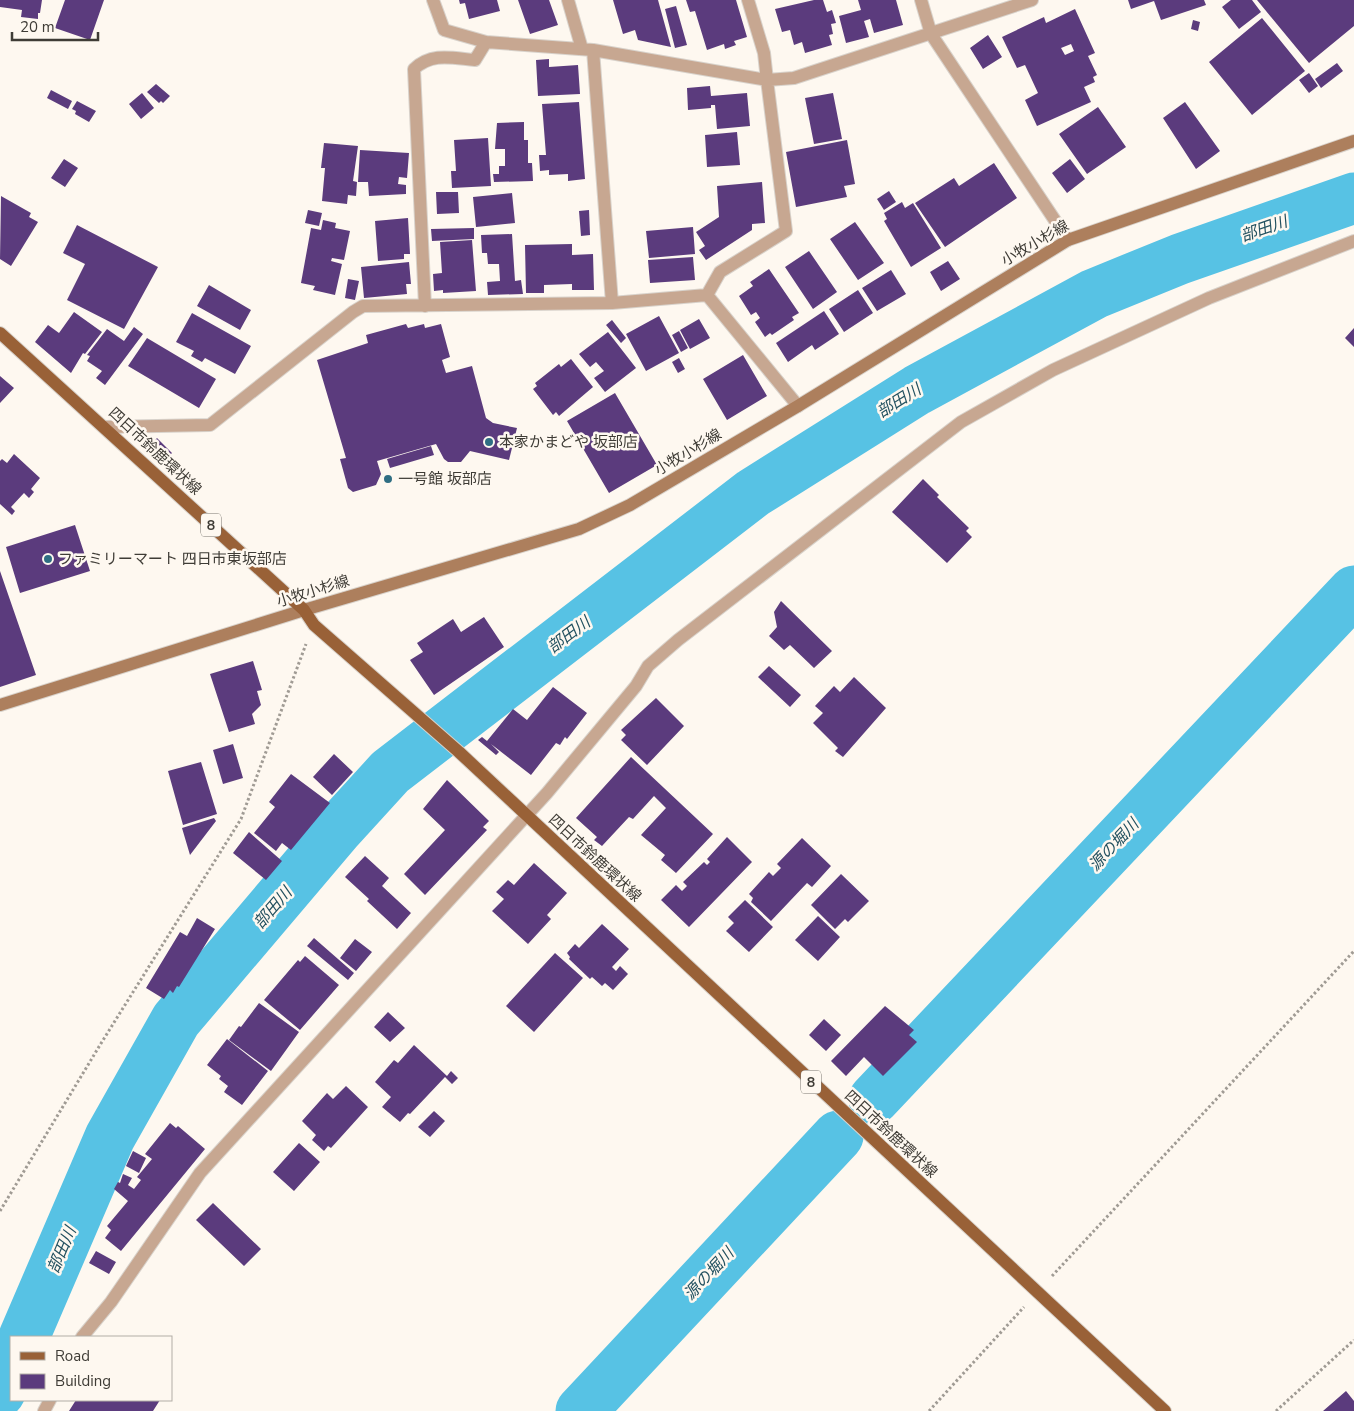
<svg xmlns="http://www.w3.org/2000/svg" width="1354" height="1411" font-family="'Nunito Sans','Noto Sans JP',sans-serif">
	<style>
		.lines { fill: none; stroke-linecap: round; stroke-linejoin: round }
		.river { stroke: #57c2e4; stroke-width: 51 }
		.building { fill: #5b3b7d; fill-rule: evenodd }
		.minor-casing { stroke: #d8d2cb; stroke-width: 14 }
		.secondary-casing { stroke: #d8d2cb; stroke-width: 14 }
		.primary-casing { stroke: #d8d2cb; stroke-width: 14 }
		.path { stroke: #a09b94; stroke-width: 3; stroke-dasharray: 2.5 2.5; stroke-linecap: butt }
		.minor { stroke: #c7a791; stroke-width: 12 }
		.secondary { stroke: #ad7f5d; stroke-width: 12 }
		.primary { stroke: #996137; stroke-width: 12 }
		.poi-dot { fill: #2f6e83; stroke: #fef8f0; stroke-width: 2 }
		.labels { text-anchor: middle; dominant-baseline: central; stroke-width: 5; stroke-linejoin: round; paint-order: stroke }
		.shield { fill: #fef8f0; stroke: #78746e; stroke-width: 1 }
		.shield-label { font-size: 14px; font-weight: bold; fill: #3f3c36 }
		.street-label { font-size: 15px; fill: #3f3c36; stroke: #fef8f0 }
		.poi-label { font-size: 15px; fill: #3f3c36; stroke: #fef8f0; text-anchor: start }
		.water-label { font-size: 16px; font-style: italic; fill: #22505f; stroke: #fef8f0 }
	</style>
	<rect width="100%" height="100%" fill="#fef8f0"/>
	<g class="lines">
		<path class="river" d="M874,1099L1354,591
			M24,1337L110,1137L176,1020L338,829L390,772L753,493L917,390L1094,294L1180,259L1354,198
			M0,1392L11,1368
			M581,1411L838,1136"/>
	</g>
	<path class="building" d="M0,0H42L40,13H38V19L21,17L22,10L0,7Z
		M65,0H104L90,40L55,28Z
		M459,0H497L500,11L469,19L465,3L460,4Z
		M518,0H549L558,25L530,34Z
		M613,0H658L671,47L638,40L635,30L623,34Z
		M686,0H736L747,37L734,41L736,45L725,49L724,44L707,50L695,11L690,12Z
		M814,0H823L827,12L832,10L836,23L831,24L833,34L829,35L832,45L805,53L802,42L794,45L790,30L782,32L775,9Z
		M858,0H896L903,25L874,33L870,19L864,21L869,37L846,43L839,16L861,10Z
		M1128,0H1204L1206,5L1161,20L1154,1L1131,9Z
		M1231,0H1252L1261,12L1239,29L1222,7Z
		M1257,0H1354V26L1309,63Z
		M676,6L687,45L675,48L665,9Z
		M1075,9L1095,53L1088,56L1097,75L1093,77L1095,82L1084,87L1091,102L1037,126L1025,100L1038,93L1025,65L1017,68L1002,37L1044,17L1046,23ZM1071,44L1074,51L1065,55L1061,48Z
		M1262,18L1305,71L1252,115L1209,62Z
		M1193,20L1200,22L1198,31L1191,29Z
		M988,35L1002,57L983,69L970,48Z
		M549,59V67L578,65L580,94L538,96L536,60Z
		M1337,63L1343,71L1321,88L1315,79Z
		M1309,73L1318,86L1309,93L1299,80Z
		M156,84L170,96L163,103L161,101L159,103L147,92Z
		M710,86L711,96L747,93L750,126L717,129L715,105H711V108L688,110L687,88Z
		M51,90L72,101L68,109L47,98Z
		M142,93L154,108L141,119L129,104Z
		M833,93L842,139L814,144L805,98Z
		M77,101L96,111L89,122L75,114L76,111L72,109Z
		M579,102L585,179L568,181V174L549,175V170L540,171L539,155H546L542,104Z
		M1185,102L1220,151L1196,169L1163,118Z
		M1098,107L1126,147L1087,174L1059,134Z
		M524,122V140H528V163H532L533,181L494,182L493,174H499V166H505V149H495L497,123Z
		M737,132L740,165L707,167L705,135Z
		M488,138L491,186L452,188L451,171H456L454,140Z
		M847,140L855,184L844,186L847,197L796,207L786,152Z
		M324,143L358,146L353,181L357,182L356,196L348,195L347,204L322,201L325,168H321Z
		M360,150L409,153L407,178L399,177L398,184L406,185V194L369,196L368,182H358Z
		M64,159L78,168L65,187L51,178Z
		M1070,159L1085,179L1067,193L1052,173Z
		M994,163L1017,198L945,247L915,203L954,178L959,186Z
		M762,182L765,223L752,224V230L706,260L699,250L705,246L696,232L719,217L717,186Z
		M889,191L896,202L884,210L877,199Z
		M436,192H458L459,213L437,214Z
		M512,193L515,223L476,227L473,197Z
		M1,196L31,213L29,217L38,222L11,266L0,259Z
		M902,202L905,208L913,203L941,248L911,267L884,221L887,219L884,213Z
		M308,210L322,213L319,226L305,223Z
		M589,210L590,235L581,236L579,211Z
		M408,218L410,254H404V259L378,261L375,221Z
		M323,220L336,223L335,228L350,231L344,260L332,258L331,261L342,264L335,295L313,290L315,286L301,283L311,228L321,230Z
		M855,222L884,263L858,280L830,239Z
		M77,225L158,267L124,329L67,300L85,264L63,253Z
		M693,227L695,254L649,258L646,231Z
		M474,228V239L432,241L431,229Z
		M512,234L515,281L521,280L523,294L488,295L487,282L500,281L499,264H488L487,253H482L481,235Z
		M472,240L476,291L443,293V290L434,291L433,274L442,273L440,242Z
		M572,244V255L593,254L594,290H572V284L544,285V293H526L525,245Z
		M809,251L837,292L813,309L785,267Z
		M693,257L695,280L650,283L648,260Z
		M948,261L960,279L941,291L930,272Z
		M409,262L411,284H406L407,294L364,298L361,267Z
		M769,269L799,313L792,317L794,320L772,335L770,333L765,337L755,322L760,318L756,312L751,315L739,296L753,286L750,282Z
		M891,270L906,294L877,311L862,288Z
		M348,279L359,281L355,300L345,298Z
		M209,285L251,310L240,330L197,306Z
		M858,290L873,313L844,332L829,309Z
		M824,311L839,334L815,350L812,345L788,362L776,343Z
		M74,312L102,332L85,354L83,353L71,373L35,342L48,325L59,333Z
		M192,313L251,346L235,374L205,358L202,362L191,356L194,351L176,342Z
		M659,316L679,353L646,371L626,334Z
		M699,319L710,338L690,349L680,330Z
		M612,320L626,338L621,343L606,325Z
		M406,324L408,328L424,324L425,328L441,324L450,357L442,360L446,373L472,366L486,418L493,423L517,428L509,460L470,451L461,462H448L444,459L436,444L377,461L381,474L376,485L353,492L348,488L340,459L346,458L317,360L368,343L366,335Z
		M134,327L143,334L105,385L96,378L102,371L87,361L90,356L87,355L107,329L124,341Z
		M1354,328V347L1345,338Z
		M679,331L688,348L681,352L672,335Z
		M608,332L636,368L605,392L594,378L604,371L596,362L590,367L579,354Z
		M147,338L216,379L199,408L128,366Z
		M743,355L767,396L727,420L703,379Z
		M679,358L685,369L678,373L672,362Z
		M571,359L593,387L559,416L556,412L553,415L533,389L537,386L535,383L559,364L561,367Z
		M0,376L14,388L0,403Z
		M615,393L657,465L609,493L567,421Z
		M157,438L172,453L165,460L150,446Z
		M431,446L434,455L390,468L387,459Z
		M14,454L40,478L31,489L34,492L29,498L24,493L11,507L15,511L12,515L0,504V461L2,459L7,463Z
		M923,479L939,495L937,497L969,528L966,531L972,537L947,563L892,512Z
		M75,525L90,571L20,593L6,547Z
		M0,571L36,675L0,687Z
		M781,601L832,651L814,668L790,645L784,650L769,636L777,627L774,612Z
		M484,617L504,647L434,695L410,660L423,652L417,643L453,619L461,632Z
		M253,661L262,690L257,691L261,705L252,714L255,724L229,732L210,674Z
		M769,666L801,695L790,707L758,677Z
		M854,677L886,708L843,757L835,751L838,748L813,723L823,713L815,706L834,686L840,692Z
		M553,687L587,713L567,739L565,737L560,745L556,743L531,775L491,744L499,752L496,755L478,740L482,737L487,741L513,709L527,720Z
		M656,698L684,726L647,765L621,740L626,735L621,730Z
		M233,744L243,778L223,784L213,750Z
		M334,754L353,772L332,795L313,777Z
		M631,757L713,834L676,873L661,860L665,855L641,835L666,808L654,796L633,819L629,817L602,846L594,840L597,837L576,818Z
		M201,762L217,814L183,825L168,771Z
		M291,774L330,803L291,850L282,843L276,851L254,833L275,807L269,802Z
		M447,780L489,821L483,827L487,830L425,895L404,874L445,830L423,809Z
		M214,818L216,821L190,855L182,828Z
		M249,832L282,861L266,880L233,853Z
		M727,837L752,862L689,927L661,900L676,885L682,891L687,886L683,882L704,862L707,865L710,862L707,859Z
		M802,838L831,866L812,887L807,883L771,921L751,902L753,898L749,894L769,872L773,876L781,868L777,864Z
		M365,856L389,878L382,886L411,913L397,929L367,901L369,899L345,877Z
		M534,863L567,893L547,915L551,919L528,944L492,911L504,899L496,892L508,880L514,885Z
		M841,874L869,901L848,922L845,919L835,929L811,905Z
		M745,900L773,927L749,952L726,931L734,923L728,917Z
		M818,916L840,937L818,961L795,940Z
		M197,918L215,929L179,987L177,986L173,993L170,990L164,999L146,988L180,932L187,936Z
		M602,924L629,949L612,967L616,971L620,966L628,974L613,990L605,983L602,986L592,977L590,979L569,959L570,957L567,953L575,944L579,948Z
		M314,938L354,973L348,980L307,946Z
		M355,939L372,952L356,971L340,958Z
		M555,953L583,978L534,1032L506,1006Z
		M305,956L339,985L300,1030L264,1000L298,960L300,962Z
		M259,1003L299,1032L271,1071L229,1040L239,1026L241,1027Z
		M885,1006L914,1030L909,1035L917,1042L883,1076L864,1057L846,1076L831,1061Z
		M388,1012L405,1028L390,1042L374,1027Z
		M824,1019L841,1035L826,1051L809,1035Z
		M227,1039L268,1071L242,1105L224,1092L228,1086L219,1079L221,1076L207,1065Z
		M414,1045L447,1076L451,1071L458,1078L452,1084L445,1077L410,1114L408,1113L400,1122L382,1107L391,1097L375,1082L394,1060L398,1063Z
		M346,1086L368,1107L331,1148L328,1146L324,1151L312,1140L316,1135L302,1121L327,1093L333,1099Z
		M434,1111L445,1121L430,1137L418,1127Z
		M170,1123L176,1128L178,1126L205,1149L121,1251L105,1238L111,1230L107,1226L128,1201L114,1189L118,1182L120,1183L123,1174L132,1178L128,1185L134,1189L141,1180L137,1177L152,1159L145,1154Z
		M299,1143L320,1162L294,1191L273,1172Z
		M133,1151L146,1158L139,1173L126,1166Z
		M213,1203L261,1249L244,1266L196,1220Z
		M96,1251L116,1262L109,1274L89,1263Z
		M1346,1391L1354,1401V1411H1323Z
		M76,1400H160L153,1411H69Z"/>
	<g class="lines">
		<g class="minor-casing">
			<path id="minor" d="M433,0L444,30L486,42L593,50L767,80L764,53L748,0
				M568,0L582,49
				M921,0L931,34L1068,240
				M593,50L612,303
				M707,295L720,272L786,231L767,80L794,78L1032,0
				M707,295L798,406
				M425,306L414,69C432,52 452,58 475,60L486,42
				M104,427L210,425L353,312L363,306L612,303L707,295
				M82,1337L111,1302L200,1173L547,793L636,686L648,666L678,640L961,422L1053,370L1209,298L1354,241
				M44,1411L50,1400"/>
		</g>
		<g class="secondary-casing">
			<path id="secondary" d="M0,705L304,610L579,529L630,505L798,406L1068,240L1354,141"/>
		</g>
		<g class="primary-casing">
			<path id="primary" d="M0,333L304,610L314,625L459,752L1165,1411"/>
		</g>
		<path class="path" d="M0,1211L100,1045L241,819L306,644
			M1052,1276L1354,951
			M929,1411L1024,1307
			M1276,1411L1354,1340"/>
		<use href="#minor" class="minor"/>
		<use href="#secondary" class="secondary"/>
		<use href="#primary" class="primary"/>
	</g>
	<g class="poi-dot">
		<circle cx="489" cy="442" r="5"/>
		<circle cx="388" cy="479" r="5"/>
		<circle cx="48" cy="559" r="5"/>
	</g>
	<g class="labels">
		<g class="shield">
			<rect x="201" y="513.5" width="20" height="23" rx="4"/>
			<rect x="801" y="1070.5" width="20" height="23" rx="4"/>
		</g>
		<g class="shield-label">
			<text x="211" y="525">8</text>
			<text x="811" y="1082">8</text>
		</g>
		<g class="street-label">
			<text transform="translate(1035 243) rotate(-30)">小牧小杉線</text>
			<text transform="translate(155 451) rotate(43)">四日市鈴鹿環状線</text>
			<text transform="translate(688 452) rotate(-31)">小牧小杉線</text>
			<text transform="translate(313 591) rotate(-17)">小牧小杉線</text>
			<text transform="translate(595 858) rotate(43)">四日市鈴鹿環状線</text>
			<text transform="translate(891 1134) rotate(43)">四日市鈴鹿環状線</text>
		</g>
		<g class="poi-label">
			<text x="499" y="442">本家かまどや 坂部店</text>
			<text x="398" y="479">一号館 坂部店</text>
			<text x="58" y="559">ファミリーマート 四日市東坂部店</text>
		</g>
		<g class="water-label">
			<text transform="translate(1264 229) rotate(-19)">部田川</text>
			<text transform="translate(899 401) rotate(-32)">部田川</text>
			<text transform="translate(569 635) rotate(-37)">部田川</text>
			<text transform="translate(1114 845) rotate(-47)">源の堀川</text>
			<text transform="translate(273 908) rotate(-49)">部田川</text>
			<text transform="translate(62 1250) rotate(-67)">部田川</text>
			<text transform="translate(709 1274) rotate(-47)">源の堀川</text>
		</g>
	</g>
	<rect x="10" y="1336" width="162" height="65" fill="#fef8f0" stroke="#b2ada6"/>
	<rect x="20" y="1352" width="25" height="8" fill="#996137" stroke="#b2ada6"/>
	<text x="55" y="1361" font-size="15" fill="#3f3c36">Road</text>
	<rect x="20" y="1374" width="25" height="15" fill="#5b3b7d" stroke="#b2ada6"/>
	<text x="55" y="1386" font-size="15" fill="#3f3c36">Building</text>
	<path d="M12 32v8h86v-8" fill="none" stroke="#3f3c36" stroke-width="2.5"/>
	<text x="20" y="32" font-size="15" fill="#3f3c36" stroke="#fef8f0" stroke-width="4" paint-order="stroke">20 m</text>
</svg>
